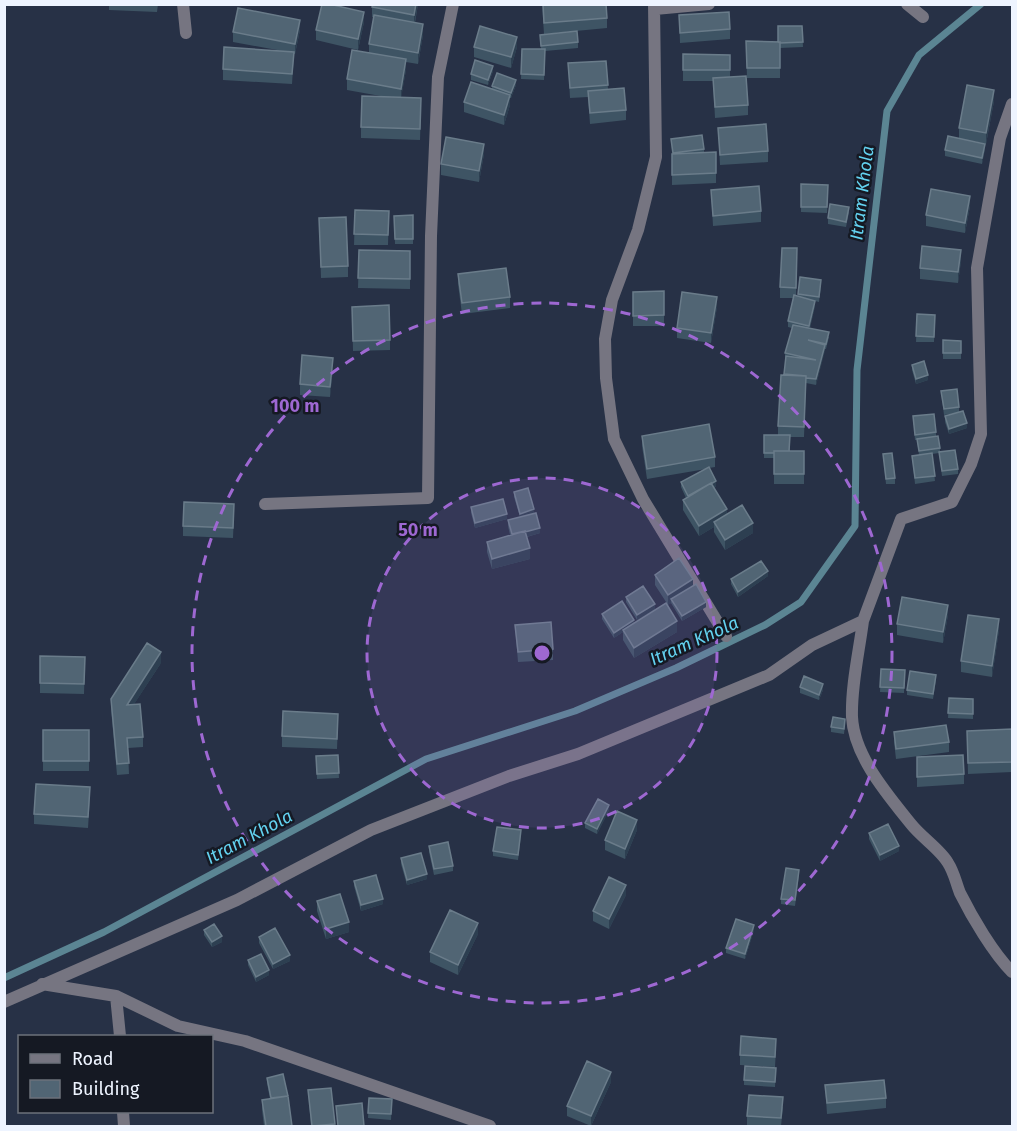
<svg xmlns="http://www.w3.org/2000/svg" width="1017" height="1131" font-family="'Fira Sans',sans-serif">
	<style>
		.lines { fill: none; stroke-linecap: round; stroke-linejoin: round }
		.stream { stroke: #5b8593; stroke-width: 7 }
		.minor { stroke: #767581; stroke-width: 12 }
		.wall { fill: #3e5464 }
		.shaded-wall { fill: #2d3f51 }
		.building { fill: #516574; stroke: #6a7c8a; stroke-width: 1.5 }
		.ring { fill: none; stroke: #9e68d2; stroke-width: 3; stroke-dasharray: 10 8 }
		.labels { text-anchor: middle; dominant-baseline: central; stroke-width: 5; stroke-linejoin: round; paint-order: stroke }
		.water-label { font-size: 18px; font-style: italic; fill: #63d2f0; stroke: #151923 }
		.centre { fill: #9e68d2; stroke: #151923; stroke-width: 3 }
		.ring-label { font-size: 18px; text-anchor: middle; font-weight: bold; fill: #9e68d2; stroke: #151923; stroke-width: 5; stroke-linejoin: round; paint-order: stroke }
	</style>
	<rect width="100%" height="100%" fill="#273146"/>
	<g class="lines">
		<path class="stream" d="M4,978L104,932L426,759L575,711L676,668L765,625L801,602L855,526L857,370L887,111L919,55L981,4"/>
		<path class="minor" d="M183,4L186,33
			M654,4L656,157L638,230L612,300L605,339L606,378L614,439L643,499L726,636
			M907,4L923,17
			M655,9L709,4
			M265,504L428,498L431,236L438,77L453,4
			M863,621C859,652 851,686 852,717C854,756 887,794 911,824C921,837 941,850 948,863C954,872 956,883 960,893C972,917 993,953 1012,972
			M42,984L116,996L120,1036
			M116,996L178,1026L245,1041L490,1126
			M4,1002L237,900L371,830L509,776L578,754L769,675L812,645L863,621L901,519L952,502L971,464L981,434L977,268L1000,138L1012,104
			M123,1112L124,1126"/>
	</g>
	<path class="wall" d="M109,4H158L157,12L109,10Z
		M418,4L415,23L423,35L418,64L406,62V70L401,97L421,108L420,140L361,138V127L386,97L347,90V79L369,53V44L374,17H372V7Z
		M542,4L607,18V28L544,34Z
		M679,15L730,29V39L680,43Z
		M364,22L358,50L316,40V30Z
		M802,26L803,47L780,48V78H747L746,41L778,42Z
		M300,30L295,54H294L292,84L223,80V69L277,50L233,42V32Z
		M540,35L578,42V48L545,51L544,80L521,79L522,49H541Z
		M474,47H517L511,68L474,57Z
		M683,54L730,55V77L748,105V115L715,118L713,81H683Z
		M606,61L608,89L626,110V120L590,124L588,97L570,98L568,63Z
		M493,71L488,85L471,80V74Z
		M516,85L511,98H510V105L504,125L464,112V102L492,89V86Z
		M994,101L986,144L973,141L985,149L982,164L945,156V150L959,138V128Z
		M718,128L768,151V162L720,165Z
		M671,139L704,149V152H716V183L672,185V154Z
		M484,154L479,182L441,175V164Z
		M801,184L828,185L827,213L801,212Z
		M711,190L761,211V222L713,226Z
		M970,206L965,233L926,226V215Z
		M355,210L389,211L388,245H354Z
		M849,212L846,227L828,224V218Z
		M413,215V244H395L394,216Z
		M319,218L348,266V277L321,278Z
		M797,248L796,296H798L800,277L821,285L819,302L815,301V306L810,328L829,337L826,349H825L816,385L806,383L804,437H790V451H804V484H774V458H764V435H778V426L786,359L785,358V353L792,328L788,327V321L793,298H780V287Z
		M359,250L410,251V289L358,288Z
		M961,261L958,283L920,279V268Z
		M458,274L510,297V308L462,314L458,284Z
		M664,291V326H633V292Z
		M352,307L390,340V350L353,351Z
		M717,307L711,343L677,338V328Z
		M917,314L935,315L934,342H916Z
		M943,340L961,341V359H943Z
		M912,365L928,380L916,384L912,370Z
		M333,368L330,397L300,395V384Z
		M941,391L959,407V412L967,428L949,434L945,422V416L956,413L944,415Z
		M913,416L936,432V436L940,448V451L958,469V474L942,476L939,453L932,454L935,481L915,484L912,456L919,455L917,440H915Z
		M642,436L715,457V467L709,468L716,486L714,488L727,514L753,533L725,550L714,532V527L699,536L683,510V500L686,498L681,487V482L706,469L647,479L642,446Z
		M883,454L895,478V484H886Z
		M514,492L534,513L540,533L527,537L530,559L492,569L487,552V542L510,535L508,526V520L520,517L514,497Z
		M471,507L507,519L475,528L471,513Z
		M234,515L233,538L183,536V526Z
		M655,575L693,586L706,607L682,621L671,603L668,605L655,585Z
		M768,576L738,597L731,584V579Z
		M626,597L655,609L637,620L626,602Z
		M602,614L634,623L677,632L634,658L623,640V632L614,638L602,619Z
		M948,615L943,643L897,635V624Z
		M515,625L553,649V660L518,662Z
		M999,630L992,677L961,672V661Z
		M40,656L85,657L84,694L40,693Z
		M161,663L134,704L143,737V747L128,748L129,774L117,775L111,709V699Z
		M881,669L905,670L904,693L880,692Z
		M936,680L933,699L907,695V690Z
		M800,687L823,690L819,700L800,693Z
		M949,698L973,699V719L948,718Z
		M338,724L337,749L282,747V736Z
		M845,724L844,734L831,732V727Z
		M1012,729V772L968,774L967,731Z
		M43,730H89V771H43Z
		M894,732L949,742V752L896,759L894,742Z
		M338,755L339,778L317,779L316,756Z
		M917,757L964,774V784L917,787Z
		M90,797L88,828L34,824V814Z
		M609,810L597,834L585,828V823Z
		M637,830L625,859L605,850V840Z
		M869,833L899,851L880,861L869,839Z
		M521,835L518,860L493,856V851Z
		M429,846L453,866V871L434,875L429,852Z
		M401,858L427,879L407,885L401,864Z
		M799,875L795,906L781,904V899Z
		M354,881L383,904L361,911L354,886Z
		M626,895L609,929L593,921V911Z
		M317,901L349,932L326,939L317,911Z
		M204,930L222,942L212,947L204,935Z
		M754,930L745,959L726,953V948Z
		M478,934L458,975L430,962V952Z
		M259,937L290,961L273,969L259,943Z
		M248,960L269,975L256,982L248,965Z
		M776,1049L775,1067L740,1065V1055Z
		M776,1068L775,1087L744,1085V1080Z
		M267,1078L292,1126H264L262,1110V1100L270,1099L267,1083Z
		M611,1082L591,1126L567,1116V1106Z
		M825,1085L886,1098V1108L827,1114Z
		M331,1088L335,1126H311L308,1090Z
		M369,1098L392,1099L391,1120L368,1118Z
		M783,1107L781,1126H747V1116Z"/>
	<path class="shaded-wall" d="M416,4H418L414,25V15Z
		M364,12V22L358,50V39Z
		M300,20V30L295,54V44Z
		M423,24V35L418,64V53Z
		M517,37V47L511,68V57Z
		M406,59V70L401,99V89Z
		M493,66V71L488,85V80Z
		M516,80V85L511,98V93Z
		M994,90V101L986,144V133Z
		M510,95V105L504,125V115Z
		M484,144V154L479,182V171Z
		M985,144V149L982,164V158Z
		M970,196V206L965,233V223Z
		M961,250V261L958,283V272Z
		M717,297V307L711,343V333Z
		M815,301V306L809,331V326Z
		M825,345V351L816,385V379Z
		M333,358V368L330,397V387Z
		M928,375V380L916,384V379Z
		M967,423V428L949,434V429Z
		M716,481V486L688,501V496Z
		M534,509V514L520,519V514Z
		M727,509V519L714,522V527L699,536V526Z
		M507,514V519L475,528V523Z
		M753,523V533L725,550V540Z
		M540,528V533L512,541V536Z
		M530,548V559L492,569V559Z
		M768,571V576L738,597V592Z
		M693,579V589L671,599V603L668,605V595Z
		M706,602V607L682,621V616Z
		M655,604V609L637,620V615Z
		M948,605V615L943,643V632Z
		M999,619V630L992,677V666Z
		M634,620V625L623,630V632L614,638V633Z
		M677,621V632L634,658V648Z
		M161,652V663L127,715V705Z
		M823,684V690L819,700V695Z
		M609,805V810L597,834V829Z
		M637,820V830L625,859V849Z
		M899,846V851L880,861V855Z
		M427,874V879L407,885V880Z
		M626,885V895L609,929V919Z
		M383,899V904L361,911V905Z
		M349,922V932L326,939V929Z
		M478,923V934L458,975V965Z
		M754,925V930L745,959V954Z
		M222,936V942L212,947V942Z
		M290,955V961L273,969V964Z
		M269,970V975L256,982V977Z
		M611,1072V1082L591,1126V1116Z"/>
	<path class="building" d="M322,4H329L364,12L358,39L316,30Z
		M373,4H416L414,15L372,7Z
		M543,4H606L607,18L544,23Z
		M238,8L300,20L295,44L233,32Z
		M729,12L730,29L680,33L679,15Z
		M374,15L423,24L418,53L369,44Z
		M480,26L517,37L511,57L474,47Z
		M778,26H802L803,42L780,43L778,42Z
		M577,31L578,42L541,46L540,35Z
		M746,41L780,42V68H747Z
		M224,47L294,52L292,74L223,69Z
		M522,49H545L544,75L521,74Z
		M352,50L406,59L401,89L347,79Z
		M683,54L730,55V70H683Z
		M475,60L493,66L488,80L471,74Z
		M606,61L608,85L570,88L568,63Z
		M497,73L516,80L511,93L492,86Z
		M746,76L748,105L715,107L713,78Z
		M471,82L510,95L504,115L464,102Z
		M967,85L994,90L986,133L959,128Z
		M624,88L626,110L590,113L588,91Z
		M362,96L421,98L420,129L361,127Z
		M766,124L768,151L720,155L718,128Z
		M702,135L704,149L673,153L671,139Z
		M948,136L985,144L982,158L945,150Z
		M446,137L484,144L479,171L441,164Z
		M716,152V173L672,175V154Z
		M801,184L828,185L827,207H801Z
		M759,186L761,211L713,216L711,190Z
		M931,189L970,196L965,223L926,215Z
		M830,204L849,207L846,222L828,218Z
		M355,210L389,211L388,235L354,234Z
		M413,215V239H395L394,216Z
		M346,217L348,266L321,267L319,218Z
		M922,246L961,250L958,272L920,268Z
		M782,248H797L796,288L780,287Z
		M359,250L410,251V279L358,278Z
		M506,268L510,297L462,303L458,274Z
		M800,277L821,280L819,297L798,294Z
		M664,291V315L633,316V292Z
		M682,292L717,297L711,333L677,328Z
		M794,295L815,301L809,326L788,321Z
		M389,305L390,340L353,341L352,307Z
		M917,314L935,315L934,337L916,336Z
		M793,325L829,332L826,344L808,340L825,345L816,379L806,378V376L784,374L786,356L816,360L785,353Z
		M943,340L961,341V353H943Z
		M302,355L333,358L330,387L300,384Z
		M924,361L928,375L916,379L912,365Z
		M781,375L806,376L804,427L778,426Z
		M957,389L959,407L944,409L941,391Z
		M963,411L967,423L949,429L945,416Z
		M934,414L936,432L915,435L913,416Z
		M709,424L715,457L647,469L642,436Z
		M764,435H790L789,451H774V453H764Z
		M938,436L940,448L919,451L917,439Z
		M955,450L958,469L942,471L939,452Z
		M774,451H804V474H774Z
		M892,453L895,478L886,479L883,454Z
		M932,453L935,476L915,478L912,456Z
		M709,467L716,481L711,484V483L688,496L681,482Z
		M711,483L727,509L699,526L683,500Z
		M528,488L534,509L520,514L514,492Z
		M503,499L507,514L475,523L471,507Z
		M184,502L234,504L233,528L183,526Z
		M742,505L753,523L725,540L714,522Z
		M536,513L540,528L525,532V531L512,534L508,520Z
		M525,531L530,548L492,559L487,542Z
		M679,558L693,579L668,595L655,575Z
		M761,561L768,571L738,592L731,579Z
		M696,584L706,602L682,616L671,599Z
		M643,586L655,604L637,615L626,597Z
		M902,597L948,605L943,632L897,624Z
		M622,601L634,620L614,633L602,614Z
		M666,603L677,621L634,648L623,630Z
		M968,615L999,619L992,666L961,661Z
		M551,622L553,649L518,652L515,625Z
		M147,643L161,652L127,705L140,704L143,737L127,738L129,763L117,764L111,699Z
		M40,656L85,657L84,684L40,683Z
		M881,669L905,670L904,688L880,687Z
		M910,671L936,675L933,694L907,690Z
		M804,676L823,684L819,695L800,687Z
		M949,698L973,699V714L948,713Z
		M283,711L338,714L337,739L282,736Z
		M833,717L845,719L844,729L831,727Z
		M946,725L949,742L896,749L894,732Z
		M1012,729V762L968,763L967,731Z
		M43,730H89V761H43Z
		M338,755L339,773L317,774L316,756Z
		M963,755L964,774L917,777V757Z
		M36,784L90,787L88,817L34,814Z
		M598,799L609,805L597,829L585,823Z
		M617,811L637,820L625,849L605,840Z
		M888,824L899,846L880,855L869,833Z
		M497,827L521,830L518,855L493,851Z
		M448,842L453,866L434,869L429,846Z
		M421,853L427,874L407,880L401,858Z
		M786,868L799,870L795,900L781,899Z
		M376,875L383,899L361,905L354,881Z
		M609,877L626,885L609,919L593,911Z
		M340,894L349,922L326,929L317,901Z
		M450,910L478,923L458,965L430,952Z
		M736,919L754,925L745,954L726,948Z
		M214,924L222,936L212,942L204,930Z
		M275,928L290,955L273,964L259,937Z
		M261,954L269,970L256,977L248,960Z
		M741,1036L776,1039L775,1057L740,1055Z
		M587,1061L611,1072L591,1116L567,1106Z
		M745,1066L776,1068L775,1082L744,1080Z
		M283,1074L288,1096L271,1098L267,1078Z
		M884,1080L886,1098L827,1103L825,1085Z
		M331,1088L335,1124L312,1126L308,1090Z
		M749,1095L783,1097L781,1118L747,1116Z
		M288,1096L292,1126H266L262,1100Z
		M369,1098L392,1099L391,1114L368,1113Z
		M362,1103L364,1126H338L336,1106Z"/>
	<circle cx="542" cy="653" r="175" fill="#9e68d2" fill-opacity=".12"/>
	<g class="ring">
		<circle cx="542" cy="653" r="175"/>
		<circle cx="542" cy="653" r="350"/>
	</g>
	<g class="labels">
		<g class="water-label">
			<text transform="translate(862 193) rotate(-83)">Itram Khola</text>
			<text transform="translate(694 641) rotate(-24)">Itram Khola</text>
			<text transform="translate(249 837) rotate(-28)">Itram Khola</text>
		</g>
	</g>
	<circle cx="542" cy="653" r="9" class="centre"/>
	<g class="ring-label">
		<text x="295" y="412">100 m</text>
		<text x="418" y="536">50 m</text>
	</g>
	<rect width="1017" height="1131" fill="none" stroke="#eef4ff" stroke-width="12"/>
	<rect x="18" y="1035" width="195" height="78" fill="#151923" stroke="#6c717b" stroke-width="1.5"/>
	<rect x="30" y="1054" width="30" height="9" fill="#767581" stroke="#6c717b" stroke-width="1.5"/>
	<text x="72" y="1065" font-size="18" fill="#eef4ff">Road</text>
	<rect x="30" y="1080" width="30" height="18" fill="#516574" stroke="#6c717b" stroke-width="1.5"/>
	<text x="72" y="1095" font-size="18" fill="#eef4ff">Building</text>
</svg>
